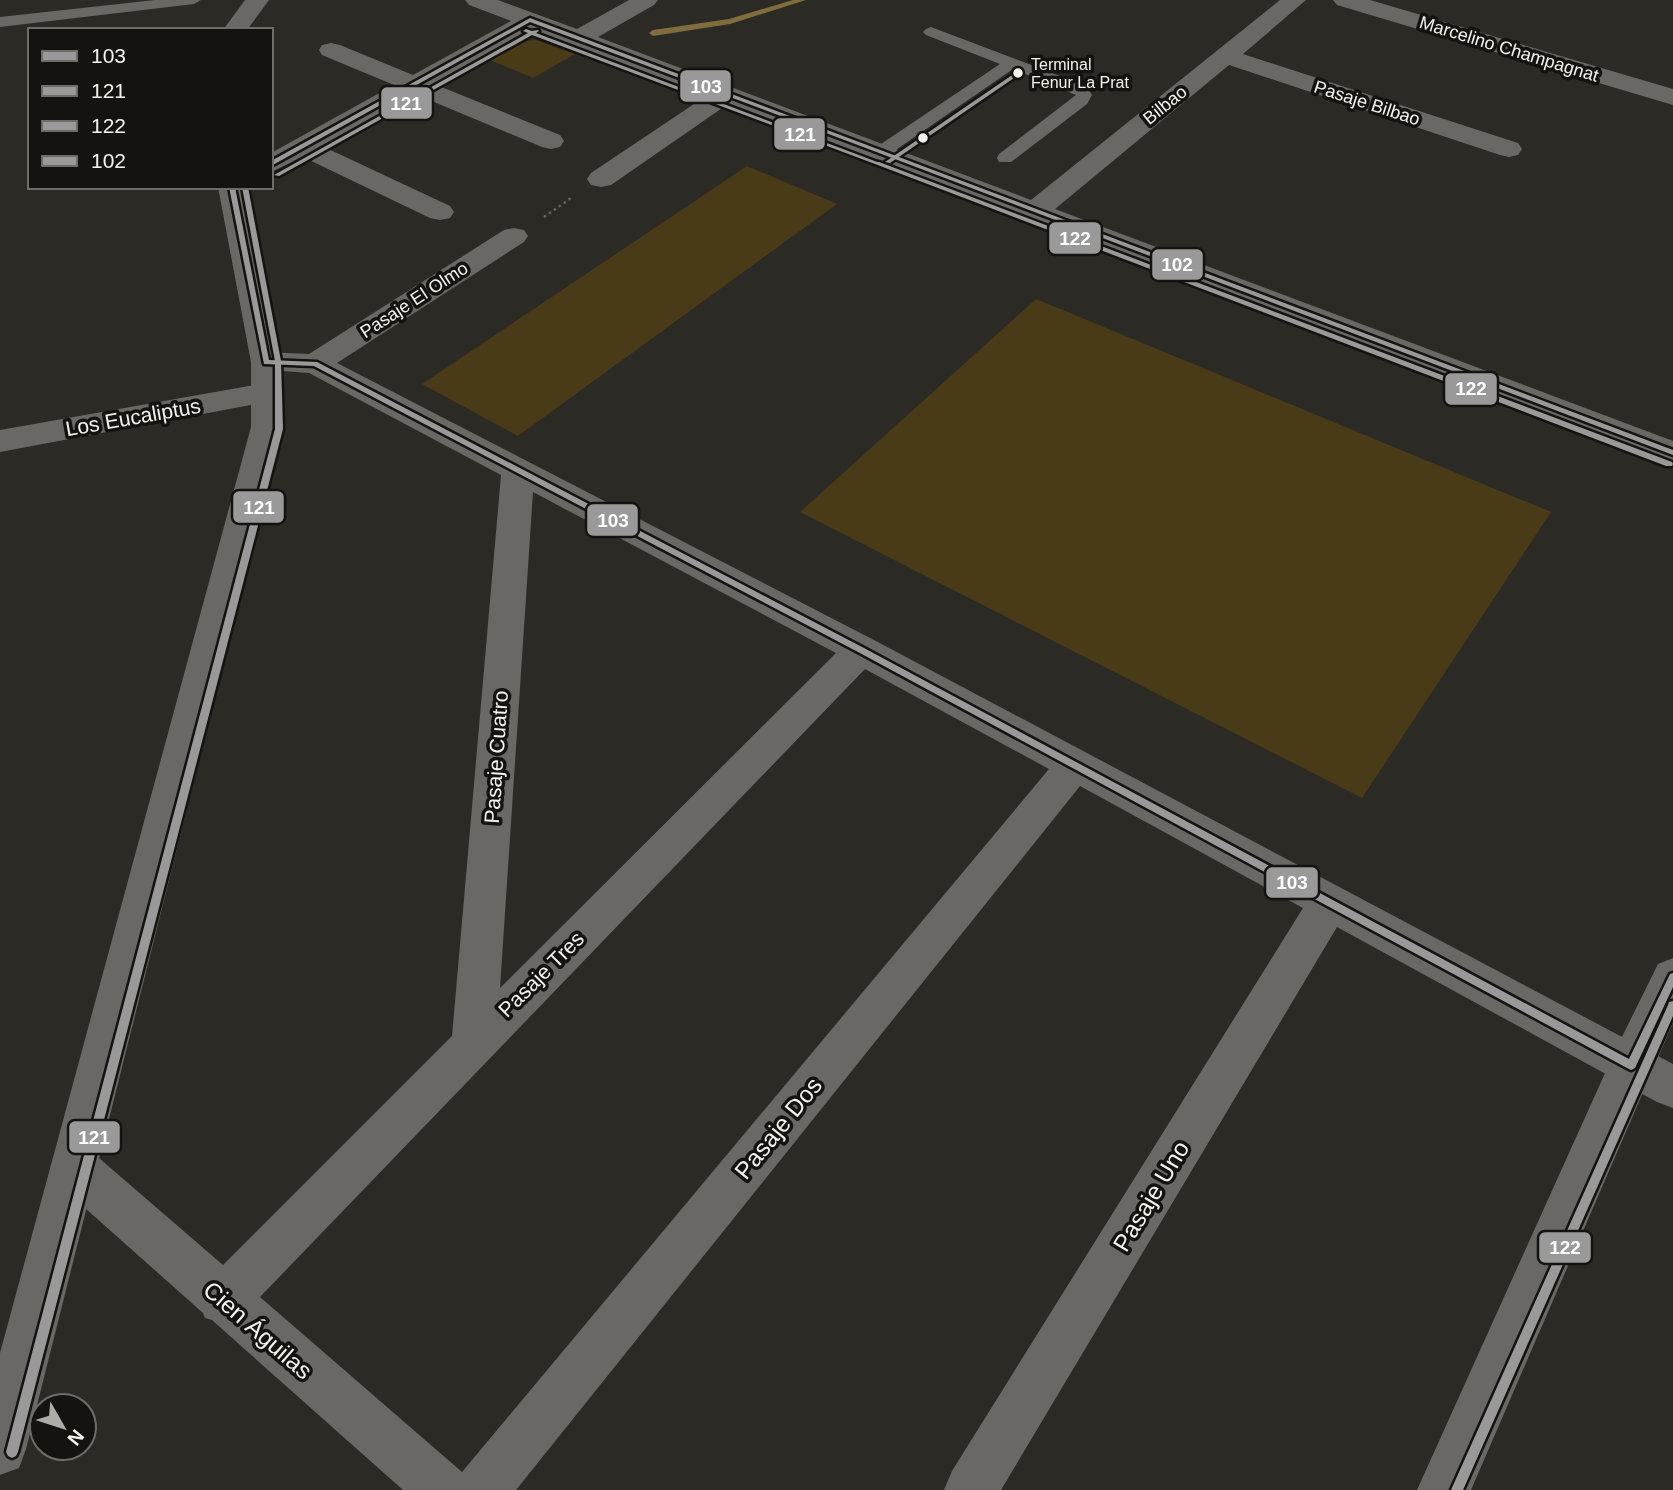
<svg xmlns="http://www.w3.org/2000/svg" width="1673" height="1490" font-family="Helvetica,sans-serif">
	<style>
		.green { fill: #493a18 }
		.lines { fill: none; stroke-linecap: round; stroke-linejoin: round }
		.stream { fill: #806c3e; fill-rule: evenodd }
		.path { stroke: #656360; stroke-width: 2.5; stroke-dasharray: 2.5 3.5; stroke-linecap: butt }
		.lane { fill: #6a6864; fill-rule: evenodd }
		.street { fill: #6a6864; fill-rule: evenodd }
		.secondary { fill: #6a6864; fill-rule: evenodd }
		.bus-1-casing { stroke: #15130f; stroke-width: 5 }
		.bus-2-casing { stroke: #15130f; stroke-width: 5 }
		.bus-3-casing { stroke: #15130f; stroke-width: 5 }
		.bus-4-casing { stroke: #15130f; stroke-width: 5 }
		.bus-1 { fill: #999; fill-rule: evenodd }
		.bus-2 { fill: #999; fill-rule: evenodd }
		.bus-3 { fill: #999; fill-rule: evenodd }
		.bus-4 { fill: #999; fill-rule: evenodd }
		.bus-dot { fill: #f5f2ec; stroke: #15130f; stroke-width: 2.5 }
		.labels { text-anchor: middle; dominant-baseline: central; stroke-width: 7; stroke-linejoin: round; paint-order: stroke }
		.far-bus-label { font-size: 16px; fill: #f5f2ec; stroke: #15130f; text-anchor: start }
		.far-street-label { font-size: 18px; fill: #f5f2ec; stroke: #15130f }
		.street-label { font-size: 21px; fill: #f5f2ec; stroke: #15130f }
		.near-street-label { font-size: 24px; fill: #f5f2ec; stroke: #15130f }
		.line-badge { stroke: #15130f; stroke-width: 2.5 }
		.badge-label { font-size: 19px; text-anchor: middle; font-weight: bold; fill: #fff }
	</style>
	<rect width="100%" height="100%" fill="#2c2a24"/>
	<path class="green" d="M536,40L575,54L533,78L485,58L516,41Z
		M747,166L837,204L518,436L422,384Z
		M1036,299L1551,512L1362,798L800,512Z"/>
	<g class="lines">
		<path class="stream" d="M793,0H806L730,24L653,36L649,33L653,30L729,19Z"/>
		<path class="path" d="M544,217L571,198"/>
		<path class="lane" d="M155,0H201L194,4L0,27V17Z
			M931,27L1086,86L1092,95L1087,104L1011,162H999L997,158L999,154L1076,95L1013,69L887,156H875L873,152L875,148L1000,64L926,35L923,32L926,29Z"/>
		<path class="street" d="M465,0H498L577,29L629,0H658L654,5L598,37L1031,200L1280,0H1306L1243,54L1518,143L1522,149L1518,155L1509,157L1500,155L1229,65L1055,209L1673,441V464L728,104L611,185L601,187L591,185L587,179L591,173L706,96L531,29L434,84L560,135L564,141L560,147L551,149L542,147L415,94L322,146L450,206L454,212L450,218L440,220L430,218L303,157L271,172V153L394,85L322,55L319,50L322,45L331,43L340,45L413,75L511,21L469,5Z
			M1333,0H1370L1673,89V105L1337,5Z
			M514,228L524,230L528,236L524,242L337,363L874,640L1673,1064V1108L1657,1102L1337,927L1001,1490H944L952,1471L1303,908L1080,786L516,1490H403L212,1320L205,1318L203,1313L58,1184L51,1168L58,1152L75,1146L92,1152L223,1265L452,1036L501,475L309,373L255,369L251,362L255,355L266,352L309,354L504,230ZM533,492L836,653L500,988ZM865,669L1049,769L462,1472L260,1297Z
			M266,383L277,386L282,393L277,400L0,452V430Z"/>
		<path class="secondary" d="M245,0H269L247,30H223Z
			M218,187H246L281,362L283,427L26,1449L19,1468L0,1475V1353L251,427V362Z
			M1673,958V1023L1471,1490H1417L1615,1051L1658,964Z"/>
		<g class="bus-1-casing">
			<path id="bus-1" d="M530,18L883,151L884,152L879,153L530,22L271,166V161Z
				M229,187H235L269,360L317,362L864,648L1629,1059L1670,974L1673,973V987L1635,1068L1631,1070L1627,1068L858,652L314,366L264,364Z"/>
		</g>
		<g class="bus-2-casing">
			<path id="bus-2" d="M526,29L532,31L538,30L539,31L536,33L880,163L875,164L532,35L279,176L274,175L528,33L523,31Z
				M1018,71L1021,73L1020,74L890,163L885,162Z
				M242,187H248L281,361L283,429L18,1452L16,1456L12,1458L8,1456L6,1452L275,429V361Z"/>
		</g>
		<g class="bus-3-casing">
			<path id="bus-3" d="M875,162H879L1672,462L1673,464L1672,466H1666L875,164Z
				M1673,1001V1016L1463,1490H1451L1668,1005L1669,1002Z"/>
		</g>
		<g class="bus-4-casing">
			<path id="bus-4" d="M879,151H883L1673,450V455L879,153Z"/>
		</g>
		<use href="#bus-1" class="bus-1"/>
		<use href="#bus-2" class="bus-2"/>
		<use href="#bus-3" class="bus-3"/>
		<use href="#bus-4" class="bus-4"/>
	</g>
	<g class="bus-dot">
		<circle cx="1018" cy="73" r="6"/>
		<circle cx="923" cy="138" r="6"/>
	</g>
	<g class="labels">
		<g class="far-bus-label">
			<text x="1031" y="64">Terminal<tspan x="1031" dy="18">Fenur La Prat</tspan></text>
		</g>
		<g class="far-street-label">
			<text transform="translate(1509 49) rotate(17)">Marcelino Champagnat</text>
			<text transform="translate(1367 103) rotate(18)">Pasaje Bilbao</text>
			<text transform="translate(1165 105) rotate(-39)">Bilbao</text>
			<text transform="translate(414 300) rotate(-33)">Pasaje El Olmo</text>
		</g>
		<g class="street-label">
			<text transform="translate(133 417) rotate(-10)">Los Eucaliptus</text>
			<text transform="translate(496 757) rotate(-86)">Pasaje Cuatro</text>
			<text transform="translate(541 974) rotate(-45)">Pasaje Tres</text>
		</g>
		<g class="near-street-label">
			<text transform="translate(778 1128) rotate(-51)">Pasaje Dos</text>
			<text transform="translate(1151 1196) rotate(-59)">Pasaje Uno</text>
			<text transform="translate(258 1330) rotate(41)">Cien Águilas</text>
		</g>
	</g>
	<g class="line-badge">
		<rect x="679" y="69" width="53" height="34" rx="7" fill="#999"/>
		<rect x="380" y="86" width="53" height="34" rx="7" fill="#999"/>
		<rect x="773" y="117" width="53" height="34" rx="7" fill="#999"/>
		<rect x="1048" y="221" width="54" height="34" rx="7" fill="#999"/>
		<rect x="1151" y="248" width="53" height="33" rx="7" fill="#999"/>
		<rect x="1444" y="372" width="54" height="34" rx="7" fill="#999"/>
		<rect x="232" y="490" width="53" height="34" rx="7" fill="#999"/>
		<rect x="586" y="503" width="53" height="34" rx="7" fill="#999"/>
		<rect x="1265" y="866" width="54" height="33" rx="7" fill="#999"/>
		<rect x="68" y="1120" width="53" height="34" rx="7" fill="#999"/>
		<rect x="1538" y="1231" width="54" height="33" rx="7" fill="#999"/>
	</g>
	<g class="badge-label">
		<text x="706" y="93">103</text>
		<text x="406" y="110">121</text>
		<text x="800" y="141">121</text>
		<text x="1075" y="245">122</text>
		<text x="1177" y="271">102</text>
		<text x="1471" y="395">122</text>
		<text x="259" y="514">121</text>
		<text x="613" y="527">103</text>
		<text x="1292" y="889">103</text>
		<text x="94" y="1144">121</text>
		<text x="1565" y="1254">122</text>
	</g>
	<rect x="28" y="28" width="245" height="161" fill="#15130f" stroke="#6f6c67" stroke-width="2"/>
	<rect x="42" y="51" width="35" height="10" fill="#999999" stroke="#6f6c67" stroke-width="2"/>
	<text x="91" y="63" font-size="21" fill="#f5f2ec">103</text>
	<rect x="42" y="86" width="35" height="10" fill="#999999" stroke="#6f6c67" stroke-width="2"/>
	<text x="91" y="98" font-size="21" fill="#f5f2ec">121</text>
	<rect x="42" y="121" width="35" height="10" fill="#999999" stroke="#6f6c67" stroke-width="2"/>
	<text x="91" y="133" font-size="21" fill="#f5f2ec">122</text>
	<rect x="42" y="156" width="35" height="10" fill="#999999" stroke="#6f6c67" stroke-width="2"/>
	<text x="91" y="168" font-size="21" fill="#f5f2ec">102</text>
	<g transform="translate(63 1427) rotate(129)"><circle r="33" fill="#15130f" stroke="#6f6c67" stroke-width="2"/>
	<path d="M0-5L12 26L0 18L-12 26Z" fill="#afaca6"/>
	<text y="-10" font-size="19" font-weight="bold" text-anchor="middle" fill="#f5f2ec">N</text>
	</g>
</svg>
